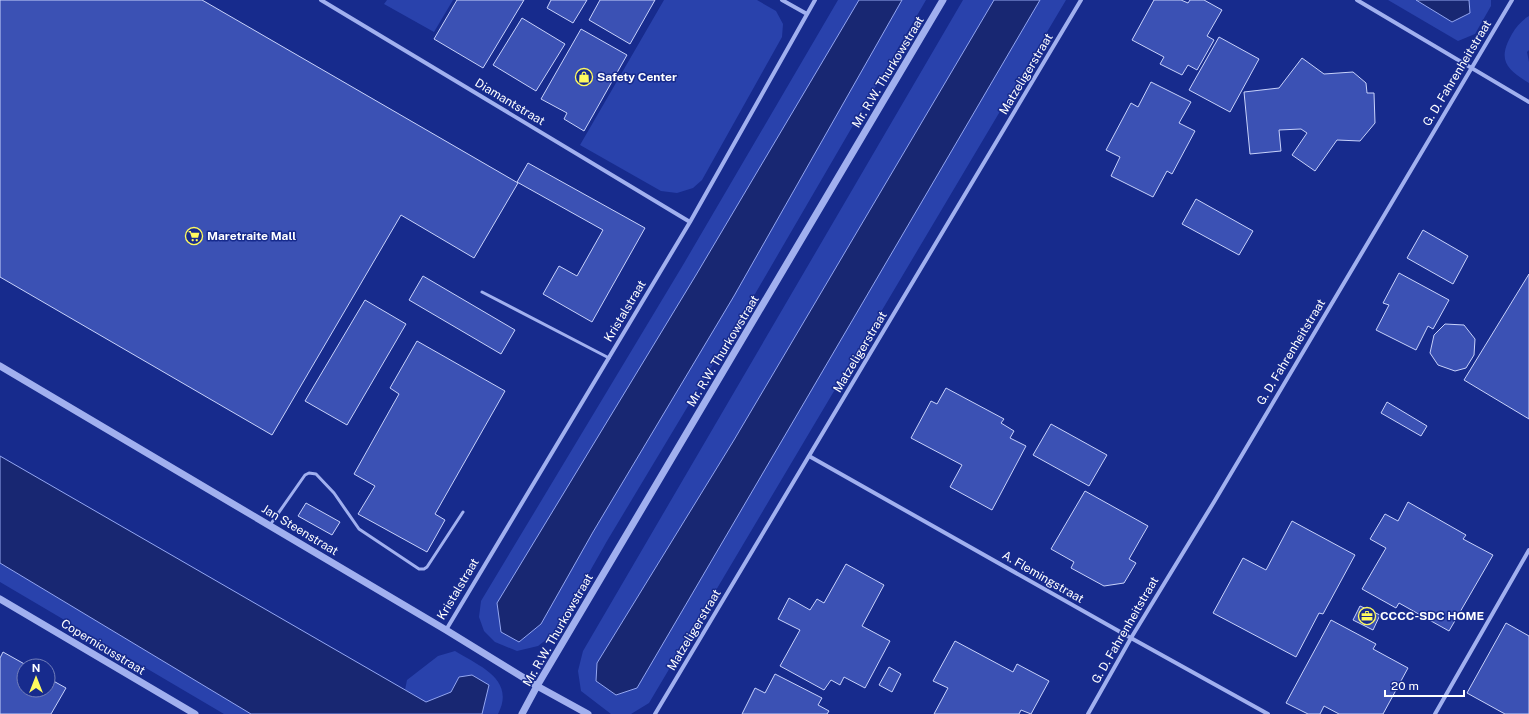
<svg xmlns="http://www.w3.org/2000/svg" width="1529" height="714" font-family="'Public Sans',sans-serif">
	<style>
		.green { fill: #2942ac }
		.water { fill: #182772; stroke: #94a7f2 }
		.building { fill: #3b51b4; stroke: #c8d2fb }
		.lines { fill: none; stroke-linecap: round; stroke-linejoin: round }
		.service { stroke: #a1b0ef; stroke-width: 3 }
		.minor { stroke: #a1b0ef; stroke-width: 4 }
		.tertiary { stroke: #a1b0ef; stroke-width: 7 }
		.labels { text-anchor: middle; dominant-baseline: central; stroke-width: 3; stroke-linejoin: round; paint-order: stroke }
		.street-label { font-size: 12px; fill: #fff; stroke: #172b8d }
		.poi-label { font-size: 12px; font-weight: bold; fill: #fff; stroke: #172b8d; text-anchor: start }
	</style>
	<rect width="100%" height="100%" fill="#172b8d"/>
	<path class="green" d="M387,0H453L434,32L384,4Z
		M664,0H757L776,11L783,24L782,37L702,180L693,188L677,193L661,191L580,145Z
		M838,0H859L696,275L519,642L541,624L593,532L734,296L902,0H926L748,306L607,541L555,633L538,646L517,651L495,642L484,631L479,617L481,601L683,265Z
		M963,0H994L734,440L597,663L637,688L1040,0H1066L649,703L631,714H611L581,691L578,671L583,651Z
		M1388,0H1416L1452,22L1470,13L1469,0H1491V6L1475,34L1458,41Z
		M1529,16V50L1527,52L1529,62V83C1506,69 1497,60 1512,34C1516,27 1522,20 1529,16Z
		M0,563L251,714H224L0,582Z
		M455,651C479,666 516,679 498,714H482L489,685L459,677L451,692L426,702L405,690L407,680L438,656Z"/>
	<path class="water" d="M859,0H902L734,296L593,532L541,624L519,642L501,632L497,603L696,275Z
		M994,0H1040L637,688L616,695L596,681L597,663L734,440Z
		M1416,0H1469L1470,13L1452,22Z
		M0,456L426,702L451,692L459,677L472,675L489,685L482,714H251L0,563Z"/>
	<path class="building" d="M0,0H202L518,183L474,258L401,215L272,435L0,277Z
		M457,0H524L483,68L434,39Z
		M551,0H587L573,23L547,8Z
		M600,0H655L630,44L589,20Z
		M1154,0H1181L1188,3L1190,0H1204L1222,10L1207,36L1214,40L1197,70L1188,65L1182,75L1160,64L1164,57L1132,40Z
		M522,18L565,44L536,91L493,65Z
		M581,29L627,55L584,131L564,119L567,113L541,99Z
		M1219,37L1259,59L1230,112L1189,90Z
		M1302,58L1324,74L1353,72L1366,83L1367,93H1374L1375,123L1360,141L1337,140L1315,171L1292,155L1307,133L1301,129L1279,130L1281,151L1250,154L1244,92L1279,88Z
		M1151,82L1191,102L1179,123L1195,131L1172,174L1167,171L1153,197L1111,176L1120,157L1106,150L1131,103L1138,107Z
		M528,163L645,228L592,322L543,294L559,266L577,276L603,230L517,182Z
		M1196,199L1253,231L1239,255L1182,224Z
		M1423,230L1468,256L1453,284L1407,258Z
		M1399,273L1449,300L1433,329L1428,326L1416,350L1376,330L1389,305L1383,303Z
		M1529,274V419L1464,380Z
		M423,276L515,330L501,354L409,300Z
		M365,300L406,324L347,425L305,401Z
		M1445,324L1464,325L1475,339L1474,355L1466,368L1455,371L1438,365L1430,353L1434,335Z
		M417,341L505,391L435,514L445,520L427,552L358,514L375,486L354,474L399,394L390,388Z
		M946,388L1004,419L1001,423L1014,431L1010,438L1026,446L992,510L950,487L962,465L911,438L931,401L937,404Z
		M1387,402L1427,426L1421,436L1381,413Z
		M1051,424L1107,455L1089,486L1033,455Z
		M1085,491L1148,526L1129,559L1136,563L1124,583L1104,586L1071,568L1074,562L1051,549Z
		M1408,502L1466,535L1463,539L1493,555L1449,631L1399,603L1396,608L1362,589L1386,548L1370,539L1385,514L1398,521Z
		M306,503L340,522L332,535L298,516Z
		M1292,521L1355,555L1323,614L1319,613L1296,657L1213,613L1243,558L1266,570Z
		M846,564L884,585L862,626L890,641L865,688L844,677L840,685L831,680L824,690L780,666L800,630L778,619L789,598L810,610L817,599L824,603Z
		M1360,606L1380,615L1373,630L1353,620Z
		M1331,620L1376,644L1373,649L1408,668L1383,714H1339L1324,706L1320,714H1308L1286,703Z
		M1506,623L1529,636V714H1505L1467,693Z
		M955,641L1013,672L1017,664L1049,681L1031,714L1021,710L1019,714H934L948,688L933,681Z
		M3,652L28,666H24V690H48V678L66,688L51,714H0V658Z
		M889,667L901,674L892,692L879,685Z
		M775,674L822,698L818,705L829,711L827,714H742L755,688L765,693Z"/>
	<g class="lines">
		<path class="service" d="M482,292L609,358
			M270,525L305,475L309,473L316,474L334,493L359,529L419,569H424L427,567L463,512"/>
		<path class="minor" d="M321,0L690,222
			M782,0L807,14
			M1357,0L1529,102
			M809,456L1131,638L1268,714
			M446,630L690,222L815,0
			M655,714L1081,0
			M1088,714L1131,638L1214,502L1512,0
			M1435,714L1529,550"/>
		<path class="tertiary" d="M0,366L446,630L537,686L588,714
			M0,599L195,714
			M522,714L537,686L943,0"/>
	</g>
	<defs>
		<g id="shop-ring" transform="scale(0.9)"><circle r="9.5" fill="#172b8d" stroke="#fffa5f" stroke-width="1.5"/><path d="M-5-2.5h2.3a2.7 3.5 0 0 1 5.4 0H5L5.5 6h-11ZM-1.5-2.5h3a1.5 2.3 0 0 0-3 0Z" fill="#fffa5f"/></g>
		<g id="supermarket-ring" transform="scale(0.9)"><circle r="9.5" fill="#172b8d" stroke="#fffa5f" stroke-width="1.5"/><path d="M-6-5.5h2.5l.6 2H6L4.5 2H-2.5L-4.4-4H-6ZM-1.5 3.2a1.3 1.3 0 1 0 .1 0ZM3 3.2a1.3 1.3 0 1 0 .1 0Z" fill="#fffa5f"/></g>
		<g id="office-ring" transform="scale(0.9)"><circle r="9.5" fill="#172b8d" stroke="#fffa5f" stroke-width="1.5"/><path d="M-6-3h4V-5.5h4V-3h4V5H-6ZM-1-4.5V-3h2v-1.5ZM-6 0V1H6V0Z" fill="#fffa5f"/></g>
	</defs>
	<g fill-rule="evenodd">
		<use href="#shop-ring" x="584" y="77"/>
		<use href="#supermarket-ring" x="194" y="236"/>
		<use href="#office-ring" x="1367" y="616"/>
	</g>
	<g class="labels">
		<g class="street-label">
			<text transform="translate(888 72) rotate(-59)">Mr. R.W. Thurkowstraat</text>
			<text transform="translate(1457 73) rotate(-59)">G. D. Fahrenheitstraat</text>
			<text transform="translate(1026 74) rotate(-59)">Matzeligerstraat</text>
			<text transform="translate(510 102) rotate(31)">Diamantstraat</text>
			<text transform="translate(625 311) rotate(-59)">Kristalstraat</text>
			<text transform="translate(723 351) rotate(-59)">Mr. R.W. Thurkowstraat</text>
			<text transform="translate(860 352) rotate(-59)">Matzeligerstraat</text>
			<text transform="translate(1291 352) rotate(-59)">G. D. Fahrenheitstraat</text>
			<text transform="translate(300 530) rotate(31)">Jan Steenstraat</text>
			<text transform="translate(1043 577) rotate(30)">A. Flemingstraat</text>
			<text transform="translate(458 589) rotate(-59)">Kristalstraat</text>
			<text transform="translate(558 630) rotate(-60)">Mr. R.W. Thurkowstraat</text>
			<text transform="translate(694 630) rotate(-59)">Matzeligerstraat</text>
			<text transform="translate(1125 630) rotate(-60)">G. D. Fahrenheitstraat</text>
			<text transform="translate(103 647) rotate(31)">Copernicusstraat</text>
		</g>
		<g class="poi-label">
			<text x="597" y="77">Safety Center</text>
			<text x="207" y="236">Maretraite Mall</text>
			<text x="1380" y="616">CCCC-SDC HOME</text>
		</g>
	</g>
	<g transform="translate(36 678)"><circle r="19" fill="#172b8d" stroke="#7480bb"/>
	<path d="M0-3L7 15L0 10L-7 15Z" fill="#fffa5f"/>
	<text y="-6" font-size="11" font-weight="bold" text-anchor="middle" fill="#ffffff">N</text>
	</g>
	<path d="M1385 690v6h79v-6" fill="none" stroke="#ffffff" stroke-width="2"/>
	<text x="1391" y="690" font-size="12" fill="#ffffff" stroke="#172b8d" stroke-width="3" paint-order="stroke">20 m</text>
</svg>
